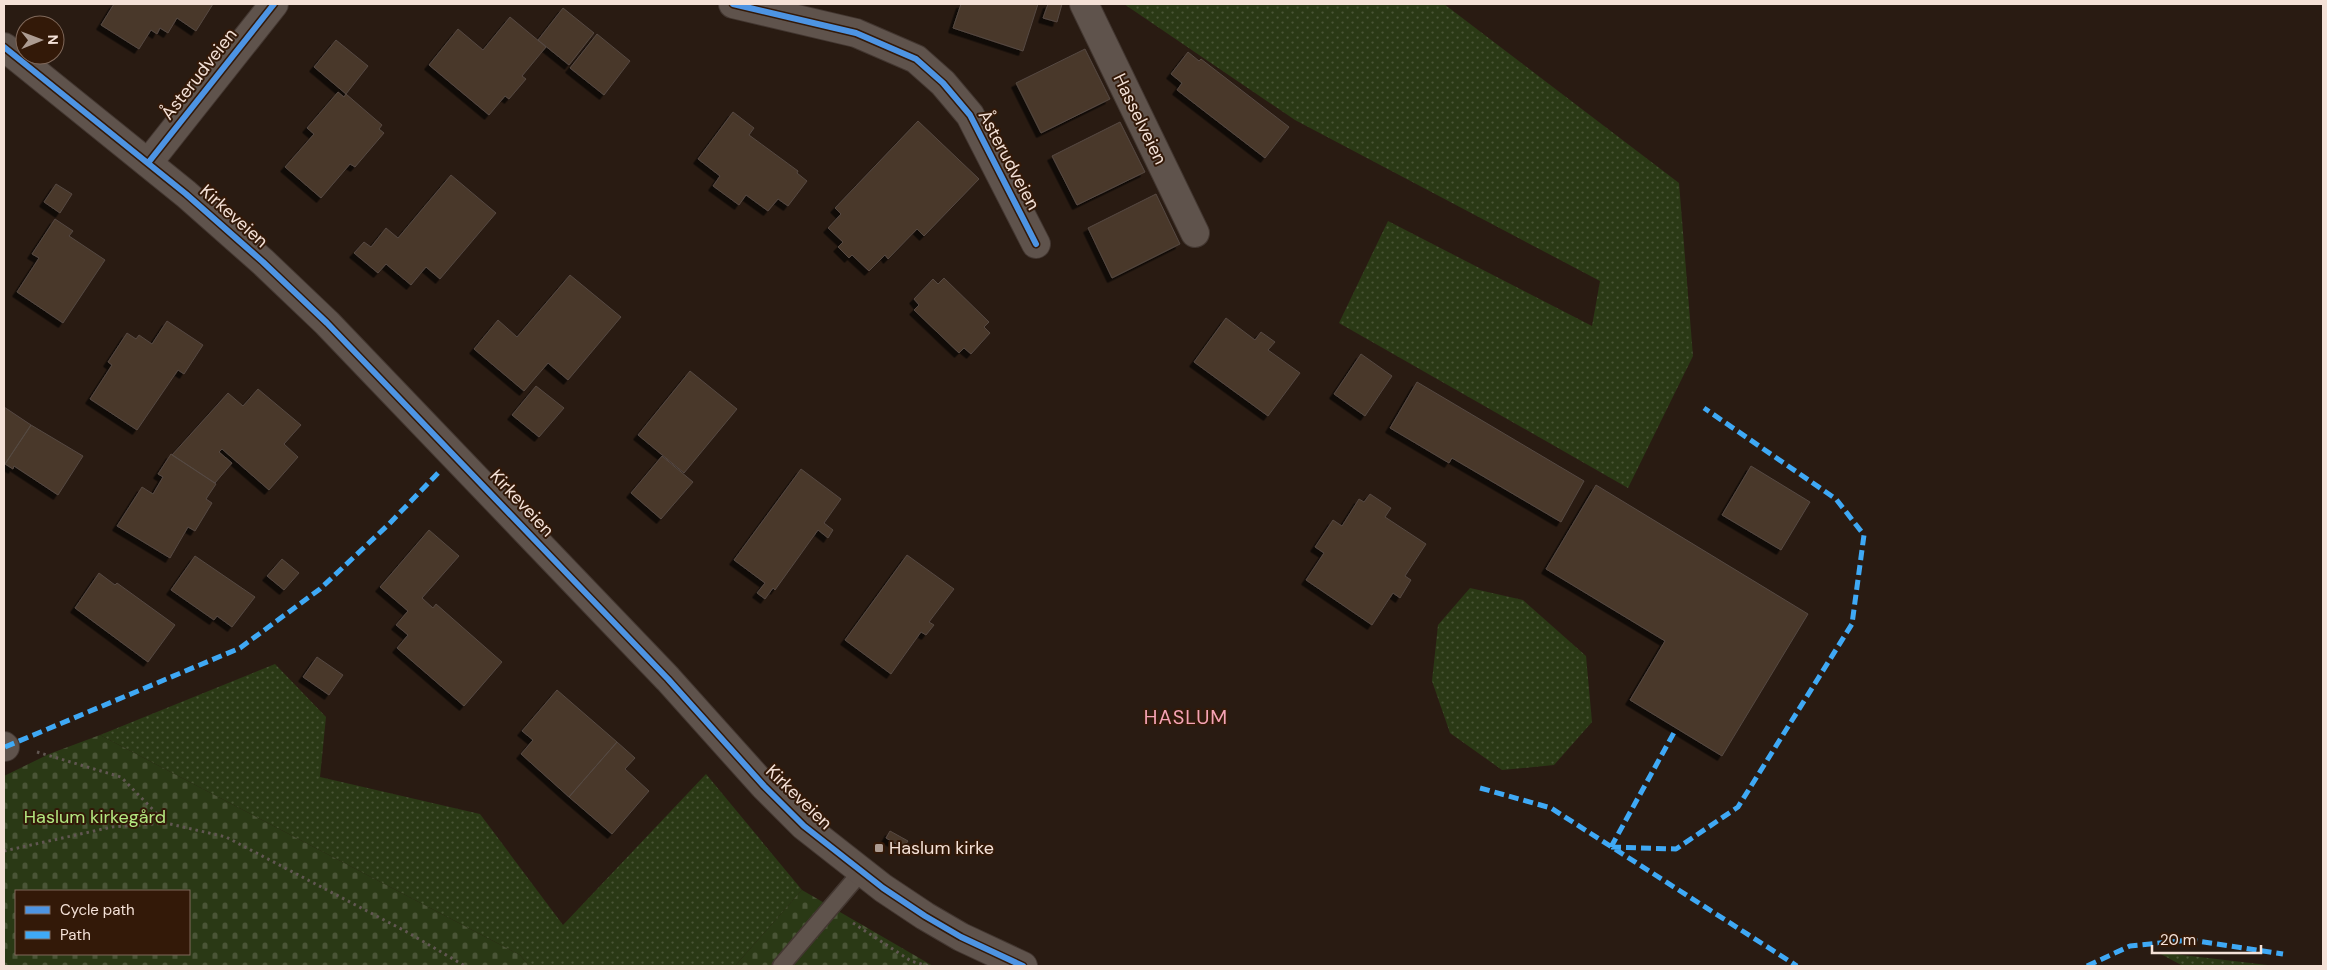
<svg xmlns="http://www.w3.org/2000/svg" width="2327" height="970" font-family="'DM Sans',sans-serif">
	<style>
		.grass { fill: url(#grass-dots) }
		.cemetery { fill: url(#cemetery-stones); fill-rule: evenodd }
		.building { fill: #48382c; stroke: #564942; filter: url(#shadow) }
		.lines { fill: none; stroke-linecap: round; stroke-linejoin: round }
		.service-casing { stroke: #433731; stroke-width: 19 }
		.minor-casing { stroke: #433731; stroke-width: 30 }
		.secondary-casing { stroke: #433731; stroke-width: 30 }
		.path { stroke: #615752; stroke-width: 3; stroke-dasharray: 2.5 4; stroke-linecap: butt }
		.service { stroke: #5f534c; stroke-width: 16 }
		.minor { stroke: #5f534c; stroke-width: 28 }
		.secondary { stroke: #5f534c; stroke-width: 28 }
		.quiet { stroke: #3fa9f5; stroke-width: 5; stroke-dasharray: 10 5; stroke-linecap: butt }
		.cycleway-casing { stroke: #331908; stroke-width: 9 }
		.cycleway { stroke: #4d94e3; stroke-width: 6 }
		.poi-dot { fill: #ad9c92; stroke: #331908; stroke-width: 2 }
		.labels { text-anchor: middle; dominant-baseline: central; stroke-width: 4; stroke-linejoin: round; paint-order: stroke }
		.street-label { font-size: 18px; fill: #f4e1d7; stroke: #331908 }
		.park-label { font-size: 18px; fill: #b4e981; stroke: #331908 }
		.poi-label { font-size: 18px; fill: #f4e1d7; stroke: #331908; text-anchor: start }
		.quarter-label { font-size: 20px; letter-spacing: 1px; fill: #f5a3b5; stroke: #331908 }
	</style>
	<defs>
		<pattern id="grass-dots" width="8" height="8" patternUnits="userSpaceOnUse" patternTransform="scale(1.25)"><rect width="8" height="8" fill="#2a3915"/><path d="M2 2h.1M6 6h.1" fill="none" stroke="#4a5536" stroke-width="1.8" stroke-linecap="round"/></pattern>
		<pattern id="cemetery-stones" width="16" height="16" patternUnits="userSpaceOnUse" patternTransform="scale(1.25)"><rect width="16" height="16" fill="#2a3915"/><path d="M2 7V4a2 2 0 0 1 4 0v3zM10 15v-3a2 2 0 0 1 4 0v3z" fill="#4a5536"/></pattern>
		<filter id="shadow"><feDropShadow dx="-4.5" dy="4.5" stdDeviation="0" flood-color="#0009"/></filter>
	</defs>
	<rect width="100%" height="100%" fill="#291b12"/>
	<path class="grass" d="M1124,4H1444L1679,183L1693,356L1628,488L1339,323L1388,221L1592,326L1600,281L1295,120Z
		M1470,588L1523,600L1586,656L1592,722L1554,765L1502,770L1450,733L1432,681L1438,625Z
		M275,664L326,717L320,777L480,814L563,925L706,774L802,890L735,966H529L520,955L100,735Z
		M2157,952L2276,966H2183Z"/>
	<path class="cemetery" d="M100,735L520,955L529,966H4V776L49,754ZM16,891H189V954H16Z
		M802,890L933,966H735Z"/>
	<path class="building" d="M114,4H213L196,31L177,18L168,33L160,28L157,34L151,30L139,49L101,25Z
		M961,4H1038L1023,51L953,28Z
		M1048,4H1062L1057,22L1043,18Z
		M563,8L594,33L569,65L538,40Z
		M510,17L546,47L522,76L526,79L509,99L505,96L489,115L429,65L458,29L483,50Z
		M597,34L630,61L604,95L570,68Z
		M336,40L368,66L346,94L314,67Z
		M1085,49L1110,99L1041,133L1016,83Z
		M1188,52L1199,61L1201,59L1289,127L1265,158L1177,90L1182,83L1171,74Z
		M338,92L344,97L346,94L382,125L379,129L384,133L355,167L350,164L321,198L285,167L314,134L307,128Z
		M733,112L754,128L749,135L798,171L797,173L807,181L788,206L778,199L768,211L746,195L739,205L713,186L720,176L698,159Z
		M918,121L979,179L924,236L917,229L888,259L885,255L869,271L852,255L849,258L838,247L843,242L828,228L841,214L835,208Z
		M1120,122L1145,172L1077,205L1052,156Z
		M451,175L496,213L440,279L426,267L411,285L386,264L378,273L354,253L364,242L371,247L386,228L398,238Z
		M56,184L72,194L60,213L44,202Z
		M1156,194L1180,244L1112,278L1088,228Z
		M55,219L73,231L69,236L105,260L63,323L17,292L39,258L32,254Z
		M570,275L621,317L568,380L548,363L524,391L474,349L498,320L517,337Z
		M944,278L989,322L984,327L990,333L971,354L964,348L959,353L914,310L919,305L914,299L933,279L938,284Z
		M1226,318L1255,340L1261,332L1275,342L1268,350L1300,373L1268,416L1194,362Z
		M167,321L203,345L184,374L178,370L137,430L90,399L112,365L108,362L127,333L136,339L139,335L152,344Z
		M1361,354L1392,376L1365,416L1334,394Z
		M690,371L737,409L684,473L638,435Z
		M1417,382L1584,481L1561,522L1452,458L1449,463L1390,428Z
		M536,386L564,408L539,437L512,415Z
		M258,389L301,425L284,444L298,457L269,490L222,449L219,452L232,463L215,483L172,455L228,393L243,406Z
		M4,407L31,425L5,464L4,463Z
		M31,425L83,456L58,495L14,466L13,469L5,464Z
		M171,454L216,484L206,499L212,503L195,531L188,527L170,558L117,526L142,487L153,494L163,477L158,474Z
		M662,456L693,482L661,519L631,493Z
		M1751,466L1810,502L1781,550L1722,515Z
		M801,469L841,499L824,523L833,530L828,538L818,530L775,590L773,588L765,599L757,593L765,583L734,560Z
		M1596,485L1808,614L1722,756L1630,700L1665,641L1546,569Z
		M1370,494L1391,508L1385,517L1426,544L1405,576L1411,580L1400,598L1393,593L1372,625L1306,580L1324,553L1315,547L1333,520L1342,526L1359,499L1364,502Z
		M429,530L459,556L422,598L433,608L436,604L502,662L464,706L397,648L408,635L396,625L408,611L380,587Z
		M907,555L954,589L929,622L934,625L926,635L921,632L891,674L845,640Z
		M195,556L255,597L232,627L217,616L214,620L171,590Z
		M282,559L299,573L284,590L267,576Z
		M99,573L115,585L117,583L175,625L148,662L75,608Z
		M317,657L343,675L329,695L303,677Z
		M557,690L617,742L569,797L521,754L533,740L522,731Z
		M617,742L635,758L625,769L649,791L612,834L569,797Z
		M890,831L908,841L903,848L886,838Z"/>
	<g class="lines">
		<g class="service-casing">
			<path id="service" d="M781,966L862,871"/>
		</g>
		<g class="minor-casing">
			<path id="minor" d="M733,4L856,33L916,59L943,83L970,115L1036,244
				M1084,4L1195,233
				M148,163L274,4
				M4,746L5,747"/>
		</g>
		<g class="secondary-casing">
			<path id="secondary" d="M4,47L186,194L263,262L327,323L668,679L764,786L804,826L883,888L925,916L961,937L1023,966"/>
		</g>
		<path class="path" d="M37,752L121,777L165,822
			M4,851L112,827L166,823L226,837L407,932L465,966
			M853,923L911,961L928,966"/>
		<use href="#service" class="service"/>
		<use href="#minor" class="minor"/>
		<use href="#secondary" class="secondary"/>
		<path class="quiet" d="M5,747L240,648L320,589L389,524L438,473
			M1480,788L1551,808L1797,966
			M1611,847L1676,849L1738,807L1852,624L1864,535L1836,499L1704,408
			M1611,847L1676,729
			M2087,966L2130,946L2190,940L2283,954"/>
		<g class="cycleway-casing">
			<path id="cycleway" d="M733,4L856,33L916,59L943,83L970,115L1036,244
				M4,47L186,194L263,262L327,323L668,679L764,786L804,826L883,888L925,916L961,937L1023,966
				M148,163L274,4"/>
		</g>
		<use href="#cycleway" class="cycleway"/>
	</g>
	<rect class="poi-dot" x="874" y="843" width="10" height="10" rx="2.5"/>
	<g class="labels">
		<g class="street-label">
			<text transform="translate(199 74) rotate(-52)">Åsterudveien</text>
			<text transform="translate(1140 119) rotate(64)">Hasselveien</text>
			<text transform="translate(1009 160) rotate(62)">Åsterudveien</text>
			<text transform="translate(234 216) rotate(42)">Kirkeveien</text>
			<text transform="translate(522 503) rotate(47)">Kirkeveien</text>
			<text transform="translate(799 797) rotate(44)">Kirkeveien</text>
		</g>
		<g class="park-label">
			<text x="95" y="817">Haslum kirkegård</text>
		</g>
		<g class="poi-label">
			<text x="889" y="848">Haslum kirke</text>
		</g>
		<g class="quarter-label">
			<text x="1186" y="717">HASLUM</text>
		</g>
	</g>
	<rect width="2327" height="970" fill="none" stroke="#f4e1d7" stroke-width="10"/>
	<rect x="15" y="890" width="175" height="65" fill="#331908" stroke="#80695b"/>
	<rect x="25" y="906" width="25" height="8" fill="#4d94e3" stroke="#80695b"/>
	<text x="60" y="915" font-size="15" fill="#f4e1d7">Cycle path</text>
	<rect x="25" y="931" width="25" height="8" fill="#3fa9f5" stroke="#80695b"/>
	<text x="60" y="940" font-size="15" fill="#f4e1d7">Path</text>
	<g transform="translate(40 40) rotate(89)"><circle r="24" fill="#331908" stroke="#80695b"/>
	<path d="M0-4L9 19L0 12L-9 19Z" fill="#ad9c92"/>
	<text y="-8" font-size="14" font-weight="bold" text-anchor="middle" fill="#f4e1d7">N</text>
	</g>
	<path d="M2152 945v8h109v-8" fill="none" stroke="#f4e1d7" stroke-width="2.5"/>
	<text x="2160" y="945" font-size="15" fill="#f4e1d7" stroke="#331908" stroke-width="4" paint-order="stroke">20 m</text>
</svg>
